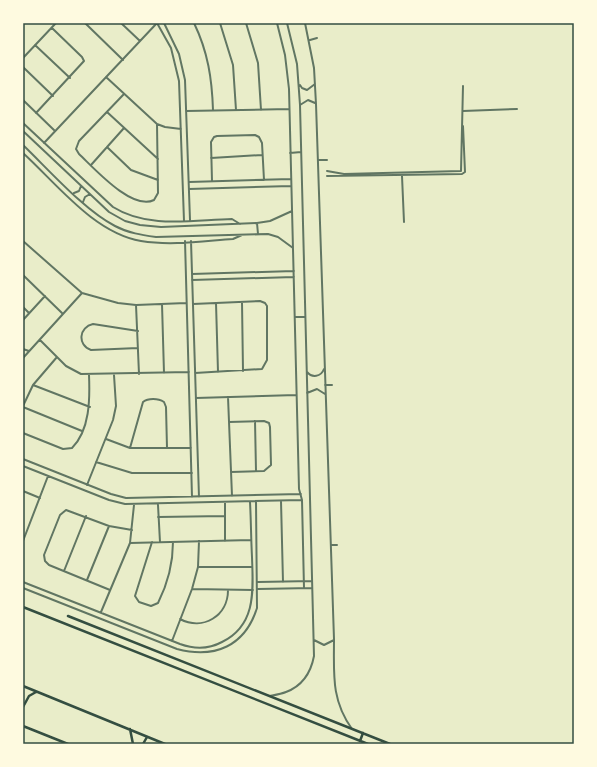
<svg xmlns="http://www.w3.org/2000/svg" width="597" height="767" font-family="'DejaVu Sans',sans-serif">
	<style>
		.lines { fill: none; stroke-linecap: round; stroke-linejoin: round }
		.minor { stroke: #617663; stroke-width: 2 }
		.secondary { stroke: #344e41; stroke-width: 2.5 }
		.neatline { fill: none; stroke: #344e41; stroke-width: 1.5 }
	</style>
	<rect width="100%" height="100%" fill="#e9edc9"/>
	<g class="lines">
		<path class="minor" d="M85,23L123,60
			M121,23L140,41
			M157,23L171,48L179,81L184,221
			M164,23L179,54L185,80L190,220
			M194,23C208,52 212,79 213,110
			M220,23L233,65L236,110
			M246,23L258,63L261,110
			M277,23L285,55L289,89L299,489L302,500L304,588
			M305,23L314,68L316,104L334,639C334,674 331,700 352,729
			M310,40L317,38
			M35,45L70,78
			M23,58L56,23
			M23,67L53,96
			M106,77L157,124L165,127L181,129
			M300,85L302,88L307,90L315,84
			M124,94L79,141L76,149L79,154C94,168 132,211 154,200L158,193L157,124
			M23,100L55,131
			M300,105L308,100L315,103
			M186,111L289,109
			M463,111L517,109
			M107,112L158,159
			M36,113L84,61L82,57L52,28
			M23,123L113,207C148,229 192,220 232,219L240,224
			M23,131L109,212L125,221L140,225L161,227L257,223L270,221L292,211
			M44,143L157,23
			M23,145C48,169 85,211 115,226C128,233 142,235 156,237L268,234L278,237L293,248
			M107,147L131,170L158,180
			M23,153C57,184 94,233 141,241C171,246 204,241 233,239L242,235
			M290,153L301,152
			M211,158L262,155
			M318,160H327
			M91,165L124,128
			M327,171L344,174L461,171L463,86
			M327,176L462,174L465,172L463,126
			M402,176L404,222
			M212,181L211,142L214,137L217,136L255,135L259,137L262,143L264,180
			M189,182L291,179
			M189,189L291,186
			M74,193L79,191L81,186
			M83,202L85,197L90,194
			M257,223L258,234
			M23,241L82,293L118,303L136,305L186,303
			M185,241L192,497
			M191,241L199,497
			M192,274L294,271
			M23,275L63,314
			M192,280L294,277
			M242,302L243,371
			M216,303L218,372
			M162,304L164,373
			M193,304L260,301L265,303L267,306V360L262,369L195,373
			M136,305L139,374
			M23,307L29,313
			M295,317H305
			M23,320L45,296
			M138,331L93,324C79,327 77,345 91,350L138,348
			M40,340L66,366L81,374L189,372
			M23,349L29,351
			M23,358L82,293
			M307,372C312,378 321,377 324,369
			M33,385L90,407
			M325,385H332
			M307,393L317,389L325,394
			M228,397L232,496
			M196,398L296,395
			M23,406L33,385L57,357
			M23,407L82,431
			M255,421L256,471
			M229,422L264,421L269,423L270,427L271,465L264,471L231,472
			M23,433L63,449L72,448C90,430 90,399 89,375
			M106,439L130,448H191
			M130,448L143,402C148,398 158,398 164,402L166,407L167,448
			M23,459L111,494L126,498L301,494
			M96,462L132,473H192
			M23,466L109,500L125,504L302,500
			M87,485L113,420L116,406L114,375
			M23,491L40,498
			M281,501L283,582
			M158,505L160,542
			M158,517L225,516
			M23,541L48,476
			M225,541V502
			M152,542L135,596L139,602L151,606L158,603C168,583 173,564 173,542
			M130,543L251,540
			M331,545H337
			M198,567H252
			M64,571L86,516
			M87,580L109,526
			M23,582L180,644C194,649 209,649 222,642C257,625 253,589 252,557C251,538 251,520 250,502
			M258,582L312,581
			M23,588L177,649C215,659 245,646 257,608L256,501
			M192,589L253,590
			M258,589L312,588
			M110,590L49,565L45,561L44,555L60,515L66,510L109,526L132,530
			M101,612L130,543L134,505
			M180,619C203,631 228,616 228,590
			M314,640L324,645L334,640
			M172,641L192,589L198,567L199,541
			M270,696C275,695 281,694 286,692C302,686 311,672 314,656L300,105L297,64L287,23"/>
		<path class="secondary" d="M23,607L368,744
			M68,616L390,744
			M23,686L165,744
			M23,707L29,696L36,692
			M23,726L68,744
			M130,729L133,744
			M360,741L363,733
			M143,744L147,737"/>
	</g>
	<rect width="597" height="767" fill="none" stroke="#fefae0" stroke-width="48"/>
	<rect x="24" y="24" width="549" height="719" class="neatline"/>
</svg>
